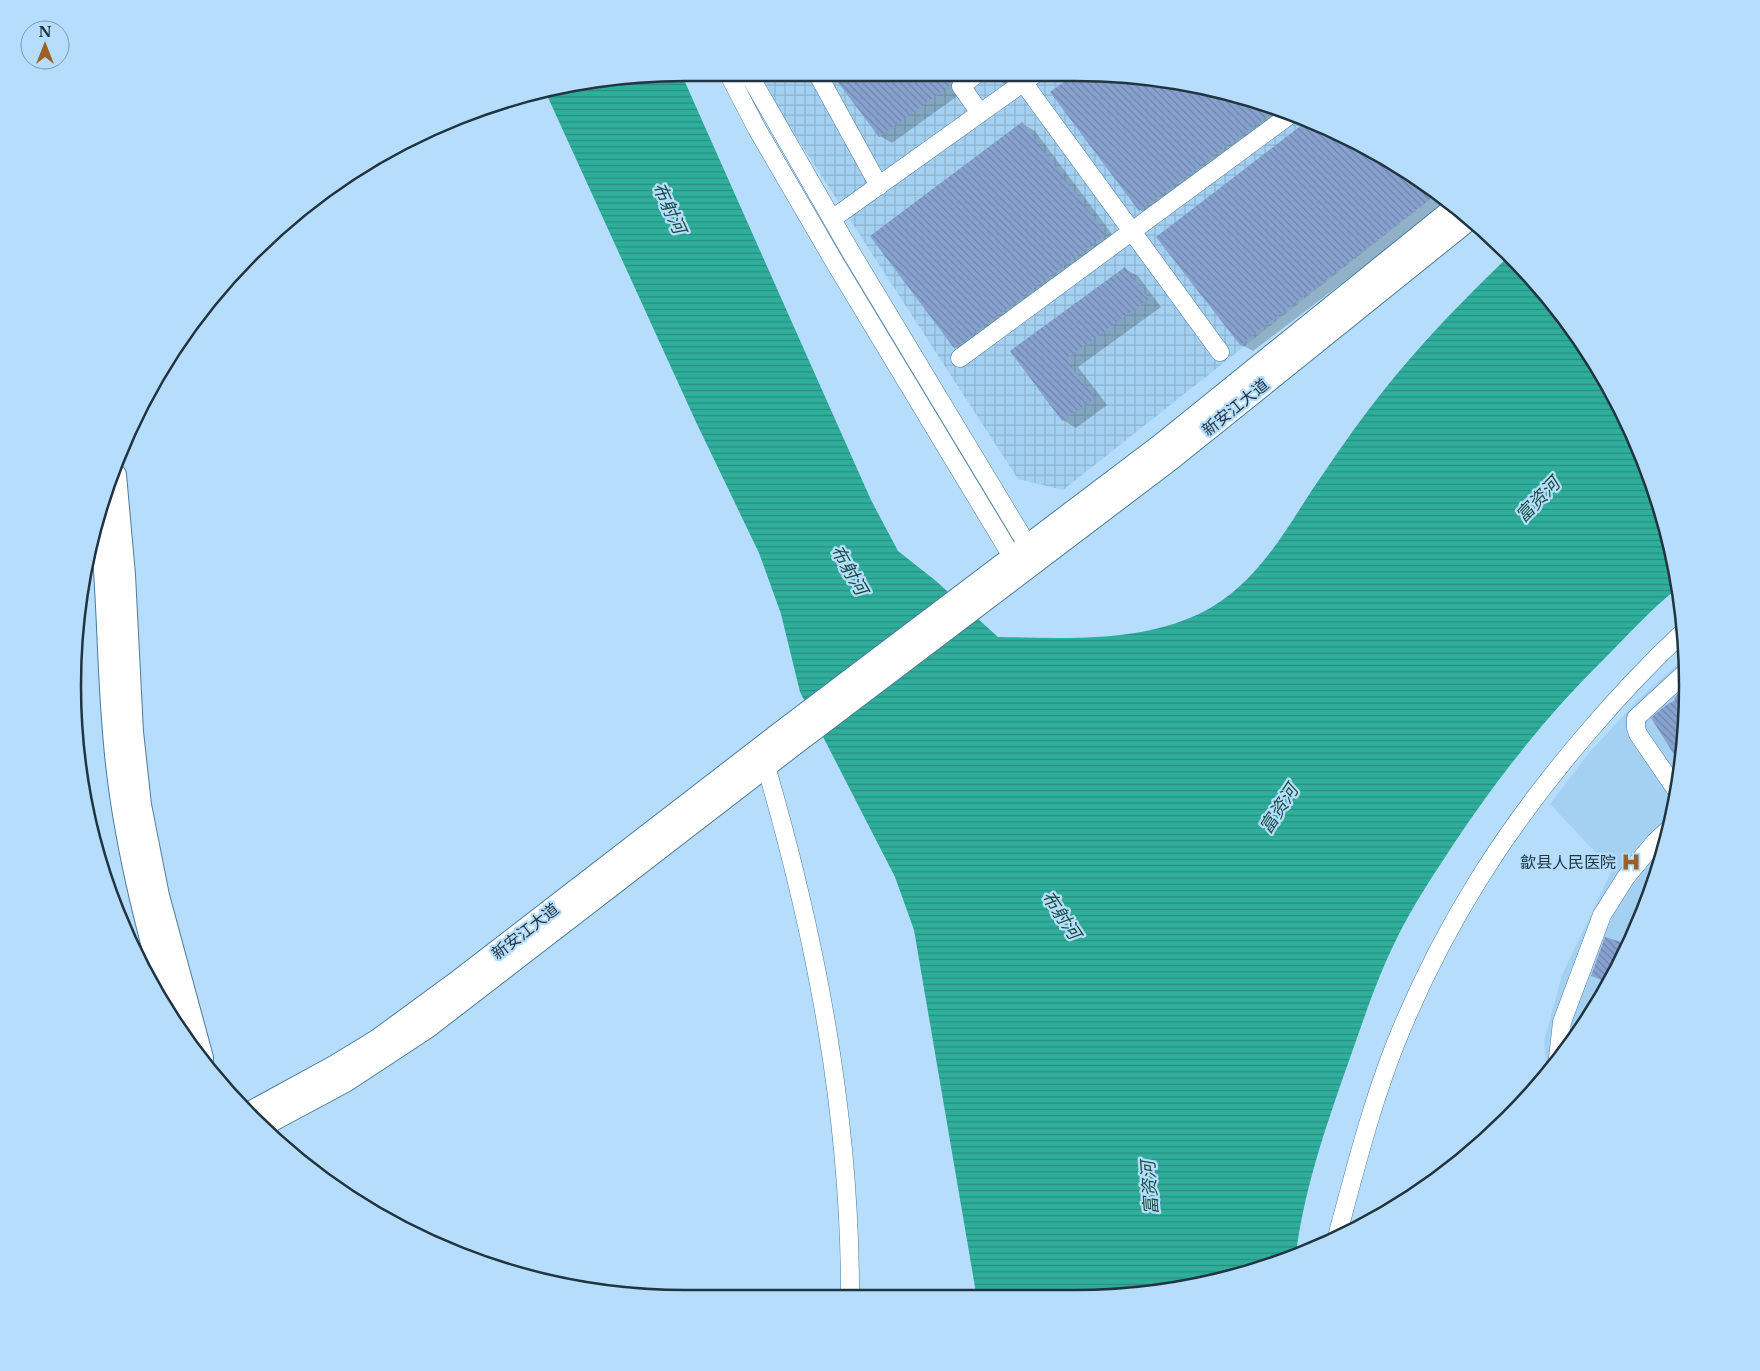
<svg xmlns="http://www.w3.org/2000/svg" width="1760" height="1371" font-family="'Libre Baskerville','Noto Sans SC',serif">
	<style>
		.built { fill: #a4d1f2 }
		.industrial { fill: url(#industrial-grid) }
		.water { fill: url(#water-rules) }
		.shadow { fill: #0003 }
		.building { fill: url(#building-back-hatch) }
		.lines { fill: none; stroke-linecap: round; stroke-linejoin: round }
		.minor-casing { stroke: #4c7b9c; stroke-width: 19 }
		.major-casing { stroke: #4c7b9c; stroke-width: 24 }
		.minor { stroke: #fff; stroke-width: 18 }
		.major { stroke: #fff; stroke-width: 22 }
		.labels { text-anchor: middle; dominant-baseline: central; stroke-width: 4.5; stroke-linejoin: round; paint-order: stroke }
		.street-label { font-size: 16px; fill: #203442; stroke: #b6defc }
		.poi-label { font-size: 16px; fill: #203442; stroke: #b6defc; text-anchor: end }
		.water-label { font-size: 18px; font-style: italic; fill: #194d44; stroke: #b6defc }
		.rim { fill: none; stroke: #203442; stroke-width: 2.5 }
	</style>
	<defs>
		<pattern id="industrial-grid" width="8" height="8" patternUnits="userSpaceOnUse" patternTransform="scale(1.25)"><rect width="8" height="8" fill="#a4d1f2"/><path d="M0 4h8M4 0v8" fill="none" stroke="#8db4d1"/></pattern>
		<pattern id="water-rules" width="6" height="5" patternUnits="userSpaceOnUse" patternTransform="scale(1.25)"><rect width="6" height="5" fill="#2fae9b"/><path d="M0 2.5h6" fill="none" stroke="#288e80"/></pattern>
		<pattern id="building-back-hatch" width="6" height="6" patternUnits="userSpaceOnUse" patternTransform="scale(1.25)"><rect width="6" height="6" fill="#87a2cf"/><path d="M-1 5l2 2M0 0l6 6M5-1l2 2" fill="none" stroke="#6e85aa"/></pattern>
	</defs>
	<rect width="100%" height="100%" fill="#b6defc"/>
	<path class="built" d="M1685,657L1687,686L1676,805L1641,920L1584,1026L1547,1071L1544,1041L1562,975L1612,870L1550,804L1588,754L1639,699Z"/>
	<path class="industrial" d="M760,73L1114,74L1271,105L1381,154L1438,193L1063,490L1018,479L784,118Z"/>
	<path class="water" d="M681,73L871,500L898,551L936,581L998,637C1066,638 1137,643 1199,614C1253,588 1281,538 1312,490C1334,458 1356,425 1380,395C1419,345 1463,300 1509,256L1535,281L1584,345L1641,451L1676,566L1678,588C1651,609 1628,635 1604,659C1548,714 1499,776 1455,842C1434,874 1413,905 1396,940C1375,982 1361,1028 1345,1072C1324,1132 1304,1191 1296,1254L1272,1266L1154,1293H976L914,930L895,877L800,692L781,614L759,553L696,422L545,91Z"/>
	<path class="shadow" d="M836,73H980L963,92L892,143L880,136L833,75Z
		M997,73L1040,74L1017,90L1004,83Z
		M1077,74H1114L1271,105L1292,114L1152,217L1140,210L1052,92Z
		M1022,124L1035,131L1118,242L968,354L955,347Z
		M1381,154L1449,202L1253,351L1240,344Z
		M1125,269L1138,276L1161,307L1078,367L1107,405L1076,428L1063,420L1012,351Z
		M1660,856L1656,870L1651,865Z
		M1644,909L1641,920L1607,983L1592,975L1625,945Z"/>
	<path class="building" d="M831,73H960L951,81V85L879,137Z
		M995,73L1015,74H1017L1003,84Z
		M1075,74H1114L1271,105L1278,108L1139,211L1050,92Z
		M1307,121L1381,154L1438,193L1240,345L1156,237Z
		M1022,122L1106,234L954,348L870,236Z
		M1125,267L1149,299L1066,359L1095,398L1062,421L1010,351Z
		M1687,685L1688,686L1680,764L1651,718L1665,706L1675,700L1674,698Z
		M1605,937L1628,944L1608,982L1591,976Z"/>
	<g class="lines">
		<g class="minor-casing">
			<path id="minor" d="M728,73L757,129L835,263L1019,568
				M748,73L852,254L1034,556
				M817,73L879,186
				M978,73L961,86L980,113
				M1023,82L1220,352
				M832,219L1035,74
				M960,358L1291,114
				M766,766C816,938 850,1114 850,1293
				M1677,791L1638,734L1636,728V718L1686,672
				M1558,1058L1562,1022L1602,915L1626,877L1655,842L1669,829
				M1338,1233C1355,1170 1371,1106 1395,1045C1442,927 1506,827 1589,731C1618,697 1649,664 1682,633"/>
		</g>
		<g class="major-casing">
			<path id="major" d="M115,475L124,575L132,732L140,805L158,896L202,1058
				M100,510C110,597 107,685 118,772C128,856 150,938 173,1020
				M248,1114L336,1066L377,1041L455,984L783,731L1161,445L1456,207
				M261,1126L345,1081L427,1027L793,745L1172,458L1469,219"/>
		</g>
		<use href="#minor" class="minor"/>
		<use href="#major" class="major"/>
	</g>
	<defs>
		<g id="hospital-bare" transform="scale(1.5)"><path d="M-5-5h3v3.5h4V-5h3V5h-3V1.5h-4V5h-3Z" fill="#9d6025" stroke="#b6defc" stroke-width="2.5" paint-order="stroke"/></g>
	</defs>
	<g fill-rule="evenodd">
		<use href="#hospital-bare" x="1631" y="862"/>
	</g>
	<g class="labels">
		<g class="street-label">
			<text transform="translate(1235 407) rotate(-39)">新安江大道</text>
			<text transform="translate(525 931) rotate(-38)">新安江大道</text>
		</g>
		<g class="poi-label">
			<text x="1616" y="862">歙县人民医院</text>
		</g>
		<g class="water-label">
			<text transform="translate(669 208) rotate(65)">布射河</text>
			<text transform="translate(1538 500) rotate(-46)">富资河</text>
			<text transform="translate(849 570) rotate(60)">布射河</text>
			<text transform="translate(1279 809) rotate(-57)">富资河</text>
			<text transform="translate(1061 915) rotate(56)">布射河</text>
			<text transform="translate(1150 1188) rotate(-94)">富资河</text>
		</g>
	</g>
	<path d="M0 0H1760V1371H0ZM685 81H1075A604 604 0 0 1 1679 685V686A604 604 0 0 1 1075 1290H685A604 604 0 0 1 81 686V685A604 604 0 0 1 685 81Z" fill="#b6defc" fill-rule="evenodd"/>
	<path class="rim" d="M685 81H1075A604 604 0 0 1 1679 685V686A604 604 0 0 1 1075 1290H685A604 604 0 0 1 81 686V685A604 604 0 0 1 685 81Z"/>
	<g transform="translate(45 45)"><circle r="24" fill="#b6defc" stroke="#7a9ab2"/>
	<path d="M0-4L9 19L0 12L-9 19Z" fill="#9d6025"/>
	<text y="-8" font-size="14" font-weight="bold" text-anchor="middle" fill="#203442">N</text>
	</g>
</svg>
